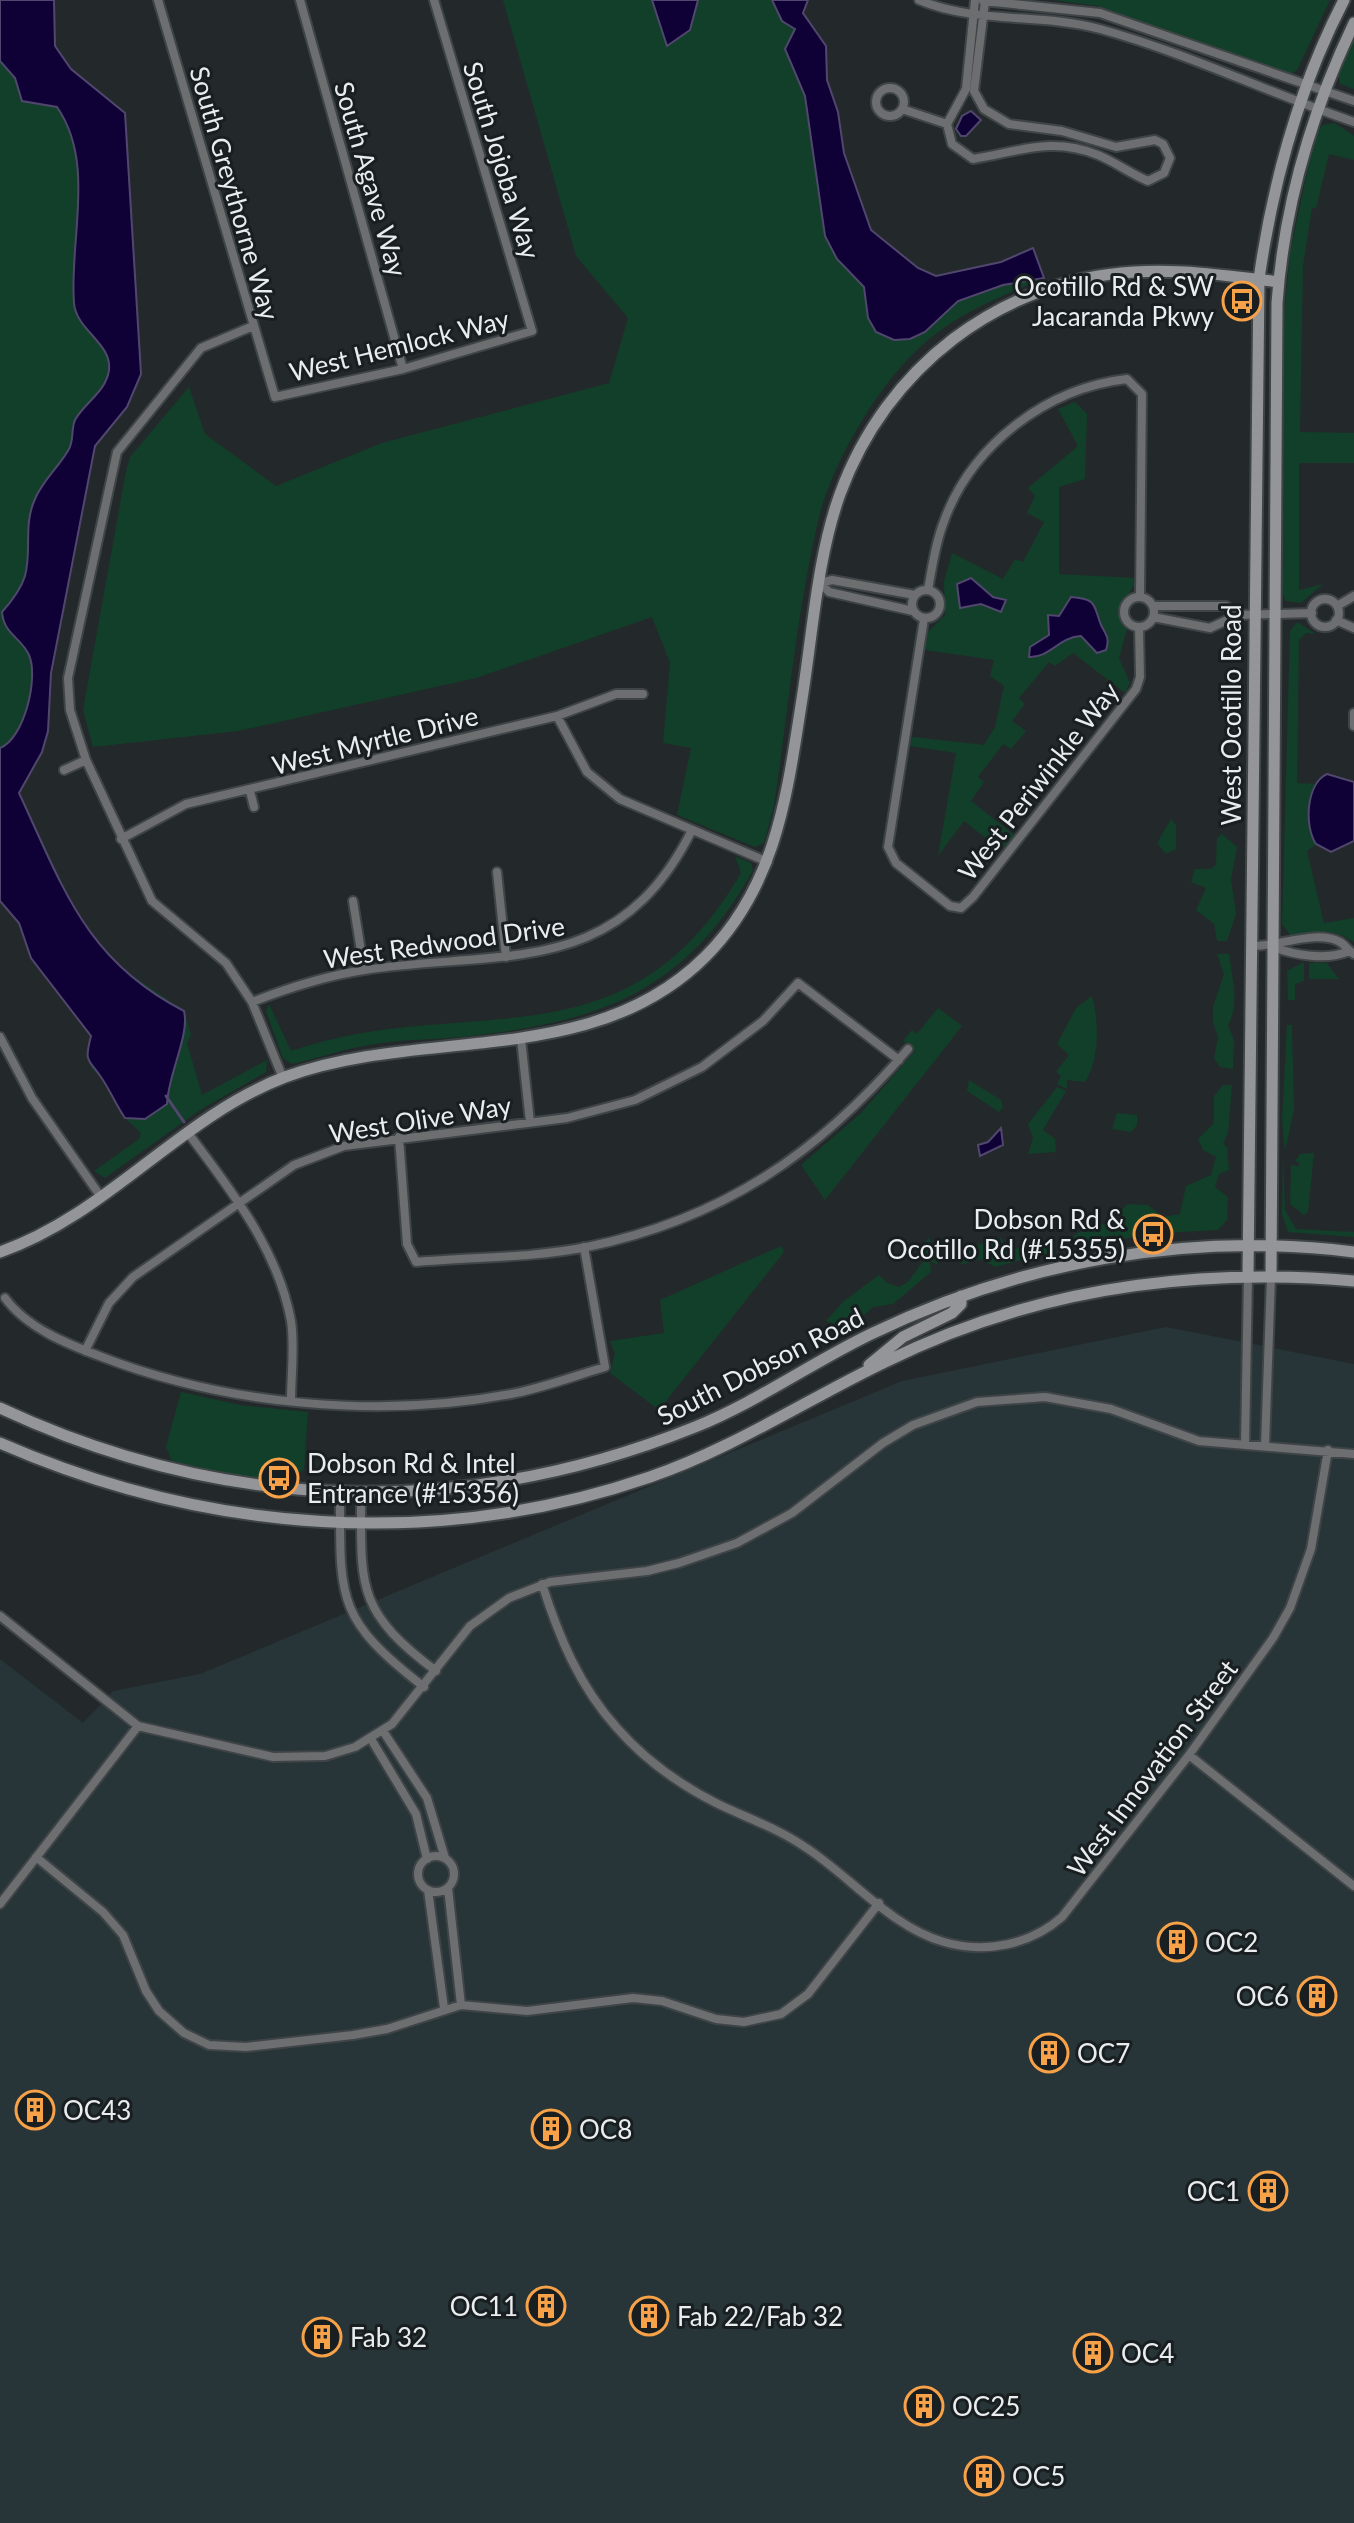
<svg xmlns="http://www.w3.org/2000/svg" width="1354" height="2523" font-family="Lato,sans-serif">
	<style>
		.built { fill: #273438 }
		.green { fill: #123f29 }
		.water { fill: #0f0036; stroke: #51476e; stroke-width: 2 }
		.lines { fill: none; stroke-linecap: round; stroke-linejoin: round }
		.stream { stroke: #51476e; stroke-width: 3 }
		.street-casing { stroke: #3f4446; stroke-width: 12 }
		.secondary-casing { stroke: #3f4446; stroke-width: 15 }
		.street { stroke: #6c6e70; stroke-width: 8 }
		.secondary { stroke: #939599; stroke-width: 11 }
		.labels { text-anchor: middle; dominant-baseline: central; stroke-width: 6; stroke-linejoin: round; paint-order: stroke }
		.street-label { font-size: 26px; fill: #eaedef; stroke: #191f21 }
		.poi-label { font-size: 26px; fill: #eaedef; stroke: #191f21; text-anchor: start }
	</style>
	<rect width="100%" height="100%" fill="#23292b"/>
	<path class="built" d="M1166,1327L1354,1364V2523H0V1659L83,1723L113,1691L200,1674L902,1381Z"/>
	<path class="green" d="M0,0H54L55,46L71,69L125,113L141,374L127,407L95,446L51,673L48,731L42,752L19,793L82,925L117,965L184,1011L191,1035L187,1043L202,1095L267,1060L266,1072L200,1110L105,1178L94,1171L139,1139L141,1133L125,1118L100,1076L91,1068L87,1052L91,1036L31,958L19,923L0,901Z
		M503,0H808L803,13L826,46L827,80L838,112L844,153L871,230L918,268L936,276L1001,262L1033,248L1044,278C999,297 952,316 917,350C877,387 832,464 819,517C797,609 788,711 774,806L764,843L755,847L677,815L691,748L663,743L670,663L652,617L476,678L238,731L93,747L83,710L126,471L130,457L189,387L205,434L276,486L382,443L609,383L628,318L576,256Z
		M1053,0H1330L1297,70L1290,75L1098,6Z
		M1354,38V89L1340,84L1338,73Z
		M1335,123L1354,136V160L1329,154L1316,209L1312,208L1303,266L1300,432L1354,433V463H1299V590L1323,584L1301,603L1286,601L1281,591L1284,318L1290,252L1314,140L1322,125Z
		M1075,402L1087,414L1085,479L1059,487V574L1134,578V585L1118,611L1127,629L1119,658L1130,683L1125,693L1073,653L1055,666L1049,662L1019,698L1025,704L1012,721L1026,731L1011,749L1003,744L978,777L984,782L971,801L1014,835L1001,850L964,821L938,856L956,753L910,746L912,737L984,745L995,727L1004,686L990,676L994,660L925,650L928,632L945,615L944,581L952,553L1003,579L1015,559L1023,562L1044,522L1027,513L1035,496L1028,488L1078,446L1058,409Z
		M1297,622L1316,634L1306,633L1299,640L1297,783L1315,784L1310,826L1316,844L1307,851L1324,923L1354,918V942C1327,925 1318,934 1290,935L1282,924L1290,631Z
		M1171,819L1176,825V849L1166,854L1157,843Z
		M1222,834L1237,847L1231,879L1236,914L1227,941H1217L1214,924L1196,910L1206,888L1191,882L1195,869H1211L1216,865L1217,838Z
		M735,856L751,863L753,870C684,995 595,1023 461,1037C431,1040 399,1039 369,1045C344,1049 318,1058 292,1064L283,1058L266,1011L269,1004L291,1051C468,990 624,1074 741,873Z
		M1217,954H1229C1232,977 1240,1004 1228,1025L1234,1040L1233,1069L1220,1067L1214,1058L1218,1037L1213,1022V1007L1224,974Z
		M1304,962V981L1295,984V1000H1288L1287,971Z
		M1309,963H1327L1339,979H1309Z
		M1092,996C1099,1023 1100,1058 1085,1082L1067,1080V1089L1057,1084L1061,1076L1056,1072L1069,1055L1057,1044L1076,1008Z
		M938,1008L962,1026L825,1200L801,1165L861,1113L915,1051L903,1041L912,1030L917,1034Z
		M1287,1025H1292L1294,1110L1285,1151L1282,1120Z
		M969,1080L1001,1100L1003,1107L999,1112L967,1091Z
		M1223,1085H1232L1228,1133L1223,1144L1227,1147L1229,1170L1219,1174L1215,1187L1228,1197L1227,1220L1218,1230L1162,1233L1160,1230L1124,1239L1113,1235L1105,1244L1077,1249L1073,1236L1086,1228L1113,1222L1127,1204L1148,1205L1163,1217L1180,1214L1186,1186L1211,1175L1216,1157L1203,1150L1198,1139L1214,1123V1096Z
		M1057,1087L1066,1091L1043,1130L1055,1139L1056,1152L1028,1154L1033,1138L1028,1124Z
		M1117,1113L1137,1115V1125L1131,1132L1112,1129Z
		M1314,1153L1308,1212L1304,1215L1290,1204L1291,1165L1299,1166V1162L1295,1161L1300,1154Z
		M1283,1154L1285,1210L1296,1229L1354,1232V1237L1288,1232L1282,1215Z
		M929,1237L938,1265L930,1261L931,1272L893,1304L873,1307L859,1320L837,1325L826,1321L844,1301L879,1275L887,1283L899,1287L908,1282L925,1259L922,1246Z
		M1002,1238L1006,1251L1040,1243L1052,1252L995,1267L981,1259L960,1265L970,1247Z
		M781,1246L784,1252L659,1410L610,1373L615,1353L610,1341L664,1333L660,1300Z
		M181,1392L240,1405L308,1412L304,1469L289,1481L221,1474L172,1461L166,1447Z"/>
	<path class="water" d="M0,0H54L55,46L71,69L125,113L141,374L127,407L95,446L51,673L48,731L42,752L19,793C63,887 85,960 184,1011C190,1035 168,1074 167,1104L145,1119L125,1118C116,1105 110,1090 101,1077C88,1058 84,1063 91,1036L31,958L19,923L0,901V748C24,739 39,678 29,655C21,637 4,635 2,612C11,602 21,589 25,576C32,551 23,525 35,499C43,480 59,467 69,449C74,440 71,429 75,420C85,402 106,392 109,370C112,343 76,330 74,303C69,240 96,163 57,107L22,101L15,78L0,61Z
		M652,0H698L690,30L667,46Z
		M772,0H808L803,13L826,46L827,80L838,112L844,153L871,230L918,268L936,276L1001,262L1033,248L1044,278L1003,285L958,301L925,332L910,339L894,340L876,332L868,318L864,287L837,259L825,236L805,96L785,49L795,29L782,21Z
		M971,111L981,120L966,136H961L956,129L962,116Z
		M971,578L993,597L1006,600L1001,612L981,604L960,608L957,584Z
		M1071,597C1098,599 1093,605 1101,625C1106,635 1110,638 1106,650L1097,653L1081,636C1059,637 1050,658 1029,657L1030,647L1049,635L1048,615L1059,616Z
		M1327,774L1354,782V841L1331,852L1316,844C1304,826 1306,784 1327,774Z
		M1001,1128L1003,1145L980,1156L978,1145L988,1142Z"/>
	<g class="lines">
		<path class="stream" d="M166,1096L184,1122"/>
		<g class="street-casing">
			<path id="street" d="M158,0L275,397L403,369L532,331L434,0
				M300,0L403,369
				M919,0C976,24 1041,13 1100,29C1187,53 1269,93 1354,122
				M975,0L966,89L947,124L952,144L973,159C1018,152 1051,136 1098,155C1115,162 1131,174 1148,181L1164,173L1170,158L1163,144L1155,140L1116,147L1062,131L1009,124L984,109L974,91L985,1
				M983,1L1100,13L1354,101
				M876 102a14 14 0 1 1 28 0a14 14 0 1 1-28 0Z
				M902,109L947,124
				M253,326L201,348L117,452L68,678L70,710L86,760L152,901L226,963L252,1002L283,1078
				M820,583L829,592L913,611
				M820,583L832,580L915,595
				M912 604a14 14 0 1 1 28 0a14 14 0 1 1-28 0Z
				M928,590C932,568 935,545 943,524C970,446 1046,388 1127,379L1142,394L1140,596
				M1124 612a15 15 0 1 1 30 0a15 15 0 1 1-30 0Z
				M1311 613a14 14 0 1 1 28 0a14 14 0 1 1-28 0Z
				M1153,606H1226L1238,615
				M1337,606L1354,596
				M1153,617L1210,628L1238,615L1312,613
				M924,619L888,847L896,863L950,906L961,908L973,897L1136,689L1140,677L1139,627
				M1336,620L1354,628
				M1354,713V726
				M557,716L587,772L620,799L768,862
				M64,770L86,760
				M250,791L254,807
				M121,839L186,804L557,716L616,694H643
				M497,872L506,957
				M353,901L364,970
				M1251,946C1277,947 1317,929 1340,942C1345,945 1349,951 1354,954
				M1273,947C1294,955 1327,961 1349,951
				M252,1002C288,988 325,976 364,970C503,949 617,980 692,830
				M0,1037L32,1098L101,1197
				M521,1039L530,1122
				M188,1133C230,1189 278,1249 291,1321C295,1346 291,1375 291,1401
				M399,1137L407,1244L416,1262C472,1257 532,1258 587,1247C723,1219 819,1153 908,1049
				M5,1298C27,1328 67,1344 102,1357C226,1405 380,1419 511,1394C543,1388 574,1376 605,1367L584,1247
				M85,1351L109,1303L133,1277L294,1165L344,1146L567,1118L635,1100L702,1067L763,1021L798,983L899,1060
				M1245,1445L1248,1276
				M1265,1446L1271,1277
				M340,1493C340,1599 336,1619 424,1687
				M361,1493C361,1587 356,1611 436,1671
				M542,1584C559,1637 579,1686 617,1728C645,1760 680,1785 718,1804C747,1818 777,1828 805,1847C850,1876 891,1927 944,1942C985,1954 1030,1945 1062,1917L1189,1755L1273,1638L1290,1608L1311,1549L1328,1450
				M0,1616L138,1726L273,1757L325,1756L355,1747L392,1724L470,1626L509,1598L550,1582L647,1571L679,1563L737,1543L792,1513L883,1443L913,1425L977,1402L1045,1397L1111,1409L1199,1441L1354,1454
				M383,1731L427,1798L445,1858
				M371,1739L416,1814L427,1859
				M1189,1755L1354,1886
				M418 1874a18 18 0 1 1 36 0a18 18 0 1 1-36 0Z
				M36,1857L103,1912L123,1935L146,1991L159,2011L184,2033L209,2045L246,2047L353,2035L387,2029L461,2005L527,2011L633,1998L662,2001L716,2019L744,2022L781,2014L808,1994L879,1903
				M448,1888L461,2005
				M428,1890L444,2008
				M0,1904L138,1726"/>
		</g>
		<g class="secondary-casing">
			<path id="secondary" d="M0,1252C107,1215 180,1117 285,1077C424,1026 591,1070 705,957C777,885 787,794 802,699C813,631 817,558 840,494C886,368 999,280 1134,272C1182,269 1231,276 1279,282
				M1248,1276L1259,279C1273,181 1298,89 1344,0
				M1271,1277L1277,303C1284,206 1312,111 1354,23
				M869,1365L903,1337L952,1313L961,1304V1296
				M0,1408C225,1513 464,1520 695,1427C757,1402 811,1363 871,1334C1020,1262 1189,1231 1354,1252
				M0,1443C206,1533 435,1551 650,1477C734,1448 806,1400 885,1362C1033,1289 1191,1267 1354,1281"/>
		</g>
		<use href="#street" class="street"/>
		<use href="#secondary" class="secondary"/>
	</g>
	<defs>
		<g id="bus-ring" transform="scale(2)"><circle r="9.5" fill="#191f21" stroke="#f7a149" stroke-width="1.5"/><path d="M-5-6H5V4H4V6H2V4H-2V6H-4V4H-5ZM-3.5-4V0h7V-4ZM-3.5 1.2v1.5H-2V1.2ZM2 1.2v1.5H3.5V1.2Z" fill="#f7a149"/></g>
		<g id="building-ring" transform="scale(2)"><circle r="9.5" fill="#191f21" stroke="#f7a149" stroke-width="1.5"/><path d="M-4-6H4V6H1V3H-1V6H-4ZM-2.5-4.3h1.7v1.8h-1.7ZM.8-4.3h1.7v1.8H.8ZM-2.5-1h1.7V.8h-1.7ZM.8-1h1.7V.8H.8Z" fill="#f7a149"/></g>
	</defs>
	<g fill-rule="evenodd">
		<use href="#bus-ring" x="1242" y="301"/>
		<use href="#bus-ring" x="1153" y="1234"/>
		<use href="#bus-ring" x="279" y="1478"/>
		<use href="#building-ring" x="1177" y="1942"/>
		<use href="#building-ring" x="1317" y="1996"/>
		<use href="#building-ring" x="1049" y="2053"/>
		<use href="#building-ring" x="35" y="2110"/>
		<use href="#building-ring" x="551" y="2129"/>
		<use href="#building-ring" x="1268" y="2191"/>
		<use href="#building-ring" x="546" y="2306"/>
		<use href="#building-ring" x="649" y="2316"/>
		<use href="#building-ring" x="322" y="2337"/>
		<use href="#building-ring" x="1093" y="2353"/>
		<use href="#building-ring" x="924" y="2406"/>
		<use href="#building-ring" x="984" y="2476"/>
	</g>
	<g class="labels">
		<g class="street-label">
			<text transform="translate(502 160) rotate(73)">South Jojoba Way</text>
			<text transform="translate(371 179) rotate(74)">South Agave Way</text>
			<text transform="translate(235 193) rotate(74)">South Greythorne Way</text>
			<text transform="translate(399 345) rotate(-14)">West Hemlock Way</text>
			<text transform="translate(1231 715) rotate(-90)">West Ocotillo Road</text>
			<text transform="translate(375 740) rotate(-14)">West Myrtle Drive</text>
			<text transform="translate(1038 781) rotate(-52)">West Periwinkle Way</text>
			<text transform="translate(444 942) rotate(-8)">West Redwood Drive</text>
			<text transform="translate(420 1119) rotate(-9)">West Olive Way</text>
			<text transform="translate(760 1366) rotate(-27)">South Dobson Road</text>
			<text transform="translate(1152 1768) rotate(-53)">West Innovation Street</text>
		</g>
		<g class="poi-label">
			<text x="1214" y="286" text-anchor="end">Ocotillo Rd &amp; SW<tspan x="1214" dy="30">Jacaranda Pkwy</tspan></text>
			<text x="1125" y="1219" text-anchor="end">Dobson Rd &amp;<tspan x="1125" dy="30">Ocotillo Rd (#15355)</tspan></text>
			<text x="307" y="1463">Dobson Rd &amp; Intel<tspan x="307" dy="30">Entrance (#15356)</tspan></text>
			<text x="1205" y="1942">OC2</text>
			<text x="1289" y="1996" text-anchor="end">OC6</text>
			<text x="1077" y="2053">OC7</text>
			<text x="63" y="2110">OC43</text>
			<text x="579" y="2129">OC8</text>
			<text x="1240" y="2191" text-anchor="end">OC1</text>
			<text x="518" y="2306" text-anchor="end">OC11</text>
			<text x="677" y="2316">Fab 22/Fab 32</text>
			<text x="350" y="2337">Fab 32</text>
			<text x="1121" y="2353">OC4</text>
			<text x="952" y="2406">OC25</text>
			<text x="1012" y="2476">OC5</text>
		</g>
	</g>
</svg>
